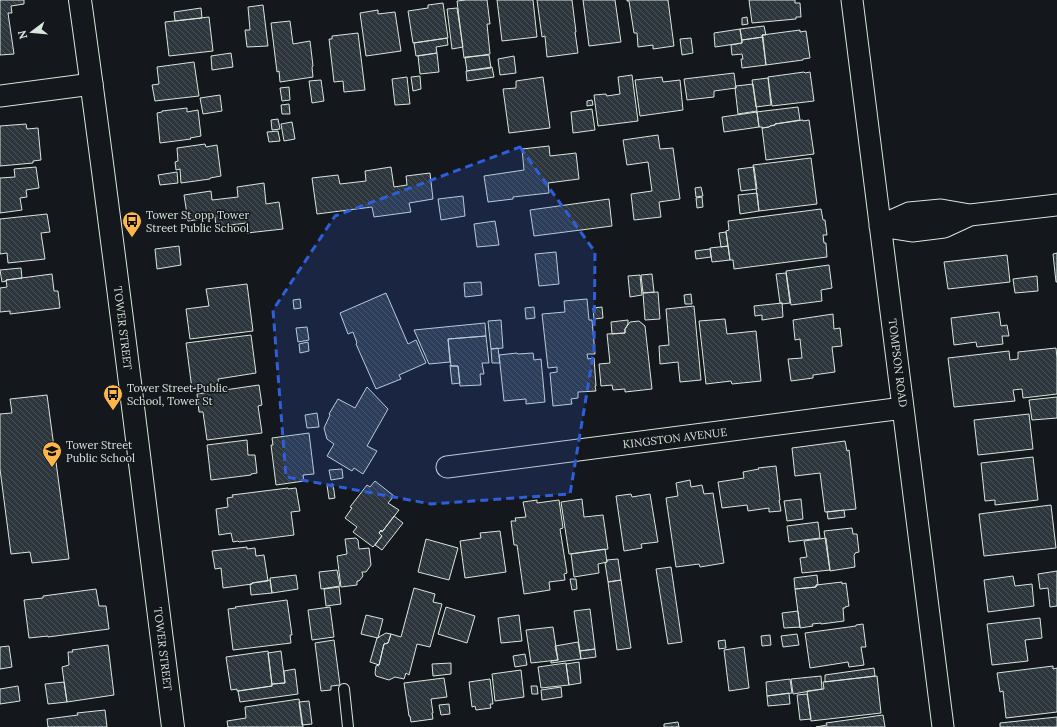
<svg xmlns="http://www.w3.org/2000/svg" width="1057" height="727" font-family="Lora,serif">
	<style>
		.building { fill: url(#building-back-hatch); stroke: #d8e6dc }
		.lines { fill: none; stroke-linecap: round; stroke-linejoin: round }
		.service-casing { stroke: #d8e6dc; stroke-width: 12 }
		.minor-casing { stroke: #d8e6dc; stroke-width: 23 }
		.secondary-casing { stroke: #d8e6dc; stroke-width: 24 }
		.service { stroke: #14181c; stroke-width: 10 }
		.minor { stroke: #14181c; stroke-width: 21 }
		.secondary { stroke: #14181c; stroke-width: 22 }
		.marked { fill: #305dd8; fill-opacity: 0.2; stroke: #305dd8; stroke-width: 3; stroke-dasharray: 8 5; stroke-linejoin: round }
		.labels { text-anchor: middle; dominant-baseline: central; stroke-width: 3; stroke-linejoin: round; paint-order: stroke }
		.poi-label { font-size: 11px; fill: #d8e6dc; stroke: #14181c; text-anchor: start }
		.street-label { font-size: 11px; fill: #d8e6dc; stroke: #14181c }
	</style>
	<defs>
		<pattern id="building-back-hatch" width="6" height="6" patternUnits="userSpaceOnUse"><rect width="6" height="6" fill="#2c363c"/><path d="M-1 5l2 2M0 0l6 6M5-1l2 2" fill="none" stroke="#4a5358"/></pattern>
	</defs>
	<rect width="100%" height="100%" fill="#14181c"/>
	<path class="building" d="M0,0H24V4L11,6L12,13H8L14,54L0,55Z
		M466,0H487L490,24H487L490,54L464,58L457,1Z
		M497,0H533L537,37L502,41Z
		M537,0H572L576,32H575L578,53L547,57L545,36L542,37Z
		M583,0H615L621,42L589,46Z
		M627,0H668L674,46L653,49V45L638,47L637,33H634L629,1H627Z
		M749,0H795V3H800L801,17H796V19L752,23Z
		M443,3L448,38L413,43L408,11L428,8V5Z
		M263,5L268,46L247,47L245,30H250L248,7Z
		M201,8L202,18L175,21L174,12Z
		M457,8L463,47L452,49L447,9Z
		M378,10V14L395,12L401,51L366,56L360,13Z
		M209,17L213,51L169,56L165,22Z
		M747,17L748,24L742,25V18Z
		M290,21L293,44L310,41L313,66L312,67L313,77L280,82L279,71L277,72L271,23Z
		M764,26L766,35H762L763,37L742,40L740,29Z
		M740,29L742,43L715,47L714,33Z
		M800,30V32L806,31L810,58L803,59V60L766,65L762,35Z
		M358,33L365,90L344,92L343,81L334,82L329,39H332V36Z
		M763,37L766,65L742,68L741,59H743L742,54L732,55L731,45L742,43V40Z
		M447,38L448,45L436,47L437,53L416,56L414,43Z
		M691,38L693,53L682,55L680,39Z
		M231,53L233,67L212,70L211,56Z
		M437,53L439,72L420,74L418,56Z
		M489,55L491,68L467,71L465,57Z
		M514,56L516,73L500,75L498,59Z
		M194,62L199,96L155,101L152,85L159,84L157,67Z
		M492,67L494,77L467,81L466,71Z
		M804,72L805,73L810,72L814,101L772,106L768,77Z
		M734,73L736,88L714,91V97L687,100L684,79Z
		M632,75L638,121L598,126L594,95L606,94L607,96L620,94L618,77Z
		M420,76L421,89L413,91L411,77Z
		M407,77L410,104L395,105L392,79Z
		M543,77L550,128L509,133L503,89L516,88V81Z
		M662,77L663,82L680,80L683,110L640,116L635,80Z
		M768,78L771,105L756,107L752,80Z
		M321,80L324,101L312,103L309,81Z
		M753,84L757,111L738,114L735,88H736V86Z
		M289,87L290,100L282,101L280,88Z
		M220,95L222,111L203,114L200,98Z
		M592,100L593,105L587,106V101Z
		M289,104L290,114H282L281,105Z
		M798,107L800,120L775,124V125L770,126L769,127L762,128V127H759L757,112H756Z
		M187,108V112L198,110L201,136L190,138L191,139L160,143L157,113L162,112V111Z
		M592,109L595,130L573,133L571,112Z
		M757,112L759,127L724,132L722,117Z
		M278,119L280,129L272,130L271,120Z
		M803,120V121L809,120L814,154L766,160L762,128L769,127L770,126L775,125V124Z
		M292,122L295,139L284,141L281,124Z
		M26,124L27,129L38,128L41,160L33,161V163L0,166V126Z
		M278,131L280,141L269,142L267,132Z
		M658,135L660,149L673,148L680,199L659,202L661,217L634,220L631,194L652,191L648,162L627,165L623,140Z
		M205,144L206,147L217,145L221,176L210,178V179L181,183L180,169L176,170L175,162L178,161L177,148Z
		M549,146L550,156L576,153L579,179L548,183L549,193L513,197V199L488,202L484,176L524,170L522,149Z
		M811,158L817,204L759,211L753,165Z
		M36,167L39,188L26,190L27,197L20,198L22,210L0,213V178L15,177L14,169Z
		M391,167L394,187L407,185L406,176L430,173L433,199L409,203L411,212L374,217L372,207L317,214L312,178L338,175L340,184L366,181L365,171Z
		M754,167L757,189L741,191L738,169Z
		M177,172L178,183L160,185L158,175Z
		M264,183L266,204L279,202L283,229L247,233L246,223L216,227L215,217L188,221L184,195L211,191L212,200L238,197L237,187Z
		M701,187L703,196L696,197L695,188Z
		M757,193L759,211L740,214L738,195Z
		M463,196L465,216L441,220L438,199Z
		M702,197L703,207L697,208L696,198Z
		M609,199L612,226L534,236L530,210Z
		M821,209L823,220H825L827,235H823L824,243H826L827,257L734,269L733,260H730L726,232V231L729,230L728,221Z
		M47,214L50,232L41,233L45,259L8,263L7,253L0,254V219Z
		M495,221L499,245L477,247L474,224Z
		M726,232L728,246L721,247L719,233Z
		M179,246L181,265L157,269L155,249Z
		M728,246L730,260L712,262L710,248Z
		M710,249L711,257L696,259L695,251Z
		M556,252L559,284L539,286L535,254Z
		M1057,253V282H1056L1053,254Z
		M1007,255L1010,282L948,289L944,262Z
		M829,265L832,288L821,290L822,301L791,305L786,271Z
		M21,268L22,278L6,280V281L2,282L0,270Z
		M786,273L790,303L782,304V303H780L776,274Z
		M52,274L54,291H58L60,308L10,314V311L0,312V288L7,287L6,280Z
		M652,274L654,292L643,293L641,275Z
		M640,275L642,295L630,297L628,276Z
		M1037,276L1038,291L1015,293L1013,279Z
		M481,282L482,295L465,297L464,283Z
		M247,284L253,331L190,339L186,309L209,306L206,289Z
		M658,292L660,319L645,320L643,293Z
		M386,293L408,344L416,340L426,363L399,375L401,379L376,389L356,344L357,343L353,332L348,334L340,313Z
		M691,294L692,304H685L684,295Z
		M300,299L301,308L294,309L293,300Z
		M587,299L589,320H592L595,354H587L588,359L594,358L596,386H595L596,391L578,392V398L571,399L572,404L553,406L550,373L557,372V367L548,368L542,314L565,312L564,301Z
		M782,303L783,317L762,320V315L755,316L754,306Z
		M694,306L701,380L680,382L678,362L660,364L659,346L669,345L666,309Z
		M534,307L535,318L526,319L525,308Z
		M602,307L603,318L594,319L593,308Z
		M999,312L1001,326L1007,325L1009,336H1002L1003,344L977,347L976,342L954,345L951,318Z
		M833,314L834,329L840,328L842,346L832,347L835,372L813,375V378L791,381L788,359L802,358L800,339L795,340L793,320Z
		M725,319L727,334L756,331L761,381L732,384L731,381L706,384L699,321Z
		M501,320L503,348L491,349L488,321Z
		M628,320V324L625,329V333L612,334L611,322Z
		M639,321L645,326L652,389L625,392V389L613,390L612,385L601,386L599,364L610,363L607,334L625,333V329L630,322Z
		M485,323L486,336L448,339L450,362L429,364L414,330Z
		M307,327L309,340L298,342L296,328Z
		M251,335L256,373L218,379L219,386L192,389L186,343Z
		M486,336L489,363H482L484,374H480L481,385L460,386L458,366H451L448,339Z
		M308,342L309,351L300,353L299,344Z
		M498,348L500,363H492L491,349Z
		M1056,348L1057,358V394L1023,398L1022,389L1013,390L1015,401L954,407L948,358L1009,351L1010,360L1018,359V352Z
		M517,353L518,354L533,353L534,360L541,359L545,402L526,404V399L504,401L499,355Z
		M450,365L451,366H458L460,383L452,384Z
		M259,385L262,405L258,406L262,433L207,440L203,412H199L197,394Z
		M367,387L388,409L367,446L377,451L363,474L354,468L352,471L327,456L334,444L327,439L324,428L330,415L329,414L338,399L355,408Z
		M47,395L69,559L32,563L30,552L11,554L0,469V414L12,413L10,399Z
		M1057,397V418L1032,420L1029,400Z
		M317,413L319,427L307,428L305,415Z
		M1029,414L1033,449L978,455L974,420Z
		M309,433L314,474L303,475L304,481L276,485L271,445H273L272,438Z
		M247,440L248,455H255L257,473L251,474V475L211,480L207,445Z
		M845,441L847,451L849,450L856,509L825,512L820,473L795,476L792,448Z
		M1033,457L1038,500L995,505V500L985,501L981,463Z
		M776,466L780,500H779L781,511L769,512V508L748,511L747,505L722,508L718,482L744,478L743,472L759,469L758,468Z
		M342,469L343,478L331,480L329,470Z
		M690,480L691,487L702,485L704,494L713,493L724,563L700,567L699,564L676,567L666,498L678,496L676,483Z
		M375,481L394,496L388,503L399,510L382,532L381,530L379,533L382,536L373,547L353,532L357,527L345,518L352,508L350,507L367,485L370,487Z
		M333,484L335,498L329,499L327,485Z
		M288,488V489L296,488L300,511L291,512L294,535L239,542L238,541L233,542L231,533L219,535L216,509L228,507L227,498L233,497L232,495Z
		M631,494L632,497L650,494L658,542L641,544L642,548L624,551L616,496Z
		M582,499L584,517L603,515L608,549L569,554L561,502Z
		M801,499L803,519L787,521L784,501Z
		M537,500V503L559,500L563,528L560,529L567,573L564,574L565,580L549,582L550,590L524,594L517,545H514L511,521H516L515,518L526,517L523,502Z
		M1051,505L1056,548L984,556L979,514Z
		M844,510L845,517L828,519L827,512Z
		M394,516L403,523L382,550L375,545L382,536L379,533L381,530L382,532Z
		M818,522L820,538L789,542L787,526Z
		M852,528L853,534H857L859,552L855,553V554L854,555L855,567L830,571L824,531Z
		M500,531L506,572L465,578L460,541L481,538L480,533Z
		M356,538L358,540L359,549L369,548L371,565L366,572H362L363,576L359,581H357V585L341,587L337,556L347,554L345,539Z
		M826,538L830,570L802,573L800,558L807,557L804,541Z
		M426,539L458,548L449,580L418,572Z
		M247,547V549L255,548L256,556L264,555L268,581L252,583V584L223,588L221,568L215,569L212,551Z
		M605,549L607,562L598,564L599,573L574,577L571,554Z
		M618,559L621,580L608,582L605,563L607,562V560Z
		M671,567L682,642L668,644L656,569Z
		M337,570L340,586L321,589L319,572Z
		M1057,571V606L1050,607L1048,588L1040,589L1038,574Z
		M296,575L298,589L272,593L270,578Z
		M817,575L818,585H816V587L795,589L794,578Z
		M1013,576L1015,586L1032,584L1034,606L988,612L984,580Z
		M570,579H576L577,589L572,590Z
		M270,580L272,593L251,595L250,584H252V583Z
		M621,580L631,648L617,650L608,582Z
		M842,582V584L846,583L849,606L845,607V608H843L844,621L821,624V623L812,624L813,626L800,628L795,589L816,587V585Z
		M339,587L341,604L326,606L324,589Z
		M414,588L435,594L433,602L442,604L430,647L417,644L409,675L406,673L404,679L395,677L389,680L376,676L375,673L376,666L379,665L384,644L388,643L391,634L401,637Z
		M96,589L99,606H106L109,629L48,637V636L29,638L24,600L43,598V596Z
		M287,600L292,635H290L291,643L233,650L228,609L236,608L235,607Z
		M330,607L334,637L312,640L308,610Z
		M446,607L475,616L467,643L438,634Z
		M590,609L595,649L580,651L574,611Z
		M798,611L800,627L784,628L782,613Z
		M366,615L383,619L378,638L361,634Z
		M519,615L522,641L501,643L498,618Z
		M1040,618L1042,638L1025,640L1028,661L992,665L987,624Z
		M863,624L866,647H861L864,665L849,667L848,662L810,668L805,633L856,626V625Z
		M553,627L558,660L531,663L526,630Z
		M386,633L391,634L388,643L384,644L379,665L370,662L377,638H378L379,637Z
		M797,634L799,645L783,647L781,636Z
		M770,635L771,645L762,646L761,636Z
		M334,640L340,685L331,686V690L321,691L315,643Z
		M725,640L726,648L719,649L718,641Z
		M578,642L581,659L551,663V661L558,660L555,646Z
		M108,645L114,695L67,702L62,667L69,665L68,652H73L72,650Z
		M9,646L12,667L0,669V647Z
		M744,647L749,688L729,691L724,650Z
		M595,649L596,657L581,659L580,651Z
		M268,651L272,686L238,691H237V689L231,690L226,657Z
		M281,651L285,683L272,684L268,653Z
		M525,654L527,665L515,667L513,656Z
		M579,662L581,683L569,685L566,664Z
		M451,663V674L433,676L432,664Z
		M566,663L569,685L541,688L538,667Z
		M1053,666V669L1057,668V712L1006,718L1003,691L1000,692L997,673Z
		M874,668L875,676L825,682V675Z
		M295,669L298,694L240,702L238,691L272,686V684L285,683L284,671Z
		M521,670L524,697L495,701L492,674Z
		M821,676L822,689L793,694L791,679Z
		M877,676L881,713L811,721L807,691L824,689L823,682Z
		M444,678L447,697L431,699L433,713H432L433,719L411,722L410,716H409L404,683Z
		M490,679L493,704H490L491,708L476,710L475,706L472,707L469,682Z
		M790,679L792,693L767,696L766,682Z
		M64,682L67,702L48,704L45,684Z
		M18,686L20,701L0,704V689Z
		M531,686H537L538,694H532Z
		M561,687L562,697L542,700L541,690Z
		M789,693L790,704L768,706L767,696Z
		M807,694L811,719L800,720L797,695Z
		M299,699L303,727H228L227,721L246,718L245,707Z
		M309,701L312,724L302,725L299,702Z
		M449,704L450,714L441,715L439,705Z
		M105,710L107,727H48L47,719L78,715L77,713Z
		M883,715L885,727H816L827,725L826,723Z
		M1057,717V727H1000V723Z
		M678,722L679,727H664V724Z"/>
	<g class="lines">
		<g class="service-casing">
			<path id="service" d="M344,689L348,727"/>
		</g>
		<g class="minor-casing">
			<path id="minor" d="M852,0L943,727
				M0,96L92,84
				M880,226L909,213L941,210L970,215L1057,205
				M880,226L912,231L944,227L970,215
				M447,467L903,408"/>
		</g>
		<g class="secondary-casing">
			<path id="secondary" d="M80,0C114,242 142,485 173,727"/>
		</g>
		<use href="#service" class="service"/>
		<use href="#minor" class="minor"/>
		<use href="#secondary" class="secondary"/>
	</g>
	<path class="marked" d="M520,147L595,252L594,350L570,494L431,504L286,477L273,310L335,216Z"/>
	<defs>
		<g id="bus-pin" transform="scale(1)"><path d="M0 17L-7.5 6A9.5 9.5 0 1 1 7.5 6Z" fill="#ffb74d" stroke="#14181c"/><path d="M-5-6H5V4H4V6H2V4H-2V6H-4V4H-5ZM-3.5-4V0h7V-4ZM-3.5 1.2v1.5H-2V1.2ZM2 1.2v1.5H3.5V1.2Z" fill="#111"/></g>
		<g id="school-pin" transform="scale(1)"><path d="M0 17L-7.5 6A9.5 9.5 0 1 1 7.5 6Z" fill="#ffb74d" stroke="#14181c"/><path d="M0-5L7-2L0 1L-7-2ZM-4 1L0 2.5L4 1V4Q0 6-4 4Z" fill="#111"/></g>
	</defs>
	<g fill-rule="evenodd">
		<use href="#bus-pin" x="132" y="221"/>
		<use href="#bus-pin" x="113" y="394"/>
		<use href="#school-pin" x="52" y="451"/>
	</g>
	<g class="labels">
		<g class="poi-label">
			<text x="146" y="215">Tower St opp Tower<tspan x="146" dy="13">Street Public School</tspan></text>
			<text x="127" y="388">Tower Street Public<tspan x="127" dy="13">School, Tower St</tspan></text>
			<text x="66" y="445">Tower Street<tspan x="66" dy="13">Public School</tspan></text>
		</g>
		<g class="street-label">
			<text transform="translate(123 328) rotate(83)">TOWER STREET</text>
			<text transform="translate(898 363) rotate(83)">TOMPSON ROAD</text>
			<text transform="translate(675 438) rotate(-7)">KINGSTON AVENUE</text>
			<text transform="translate(163 649) rotate(83)">TOWER STREET</text>
		</g>
	</g>
	<g transform="translate(32 32) rotate(254)" stroke="#14181c" stroke-width="3" paint-order="stroke">
	<path d="M0-3L7 15L0 10L-7 15Z" fill="#d8e6dc"/>
	<text y="-6" font-size="11" font-weight="bold" text-anchor="middle" fill="#d8e6dc">N</text>
	</g>
</svg>
